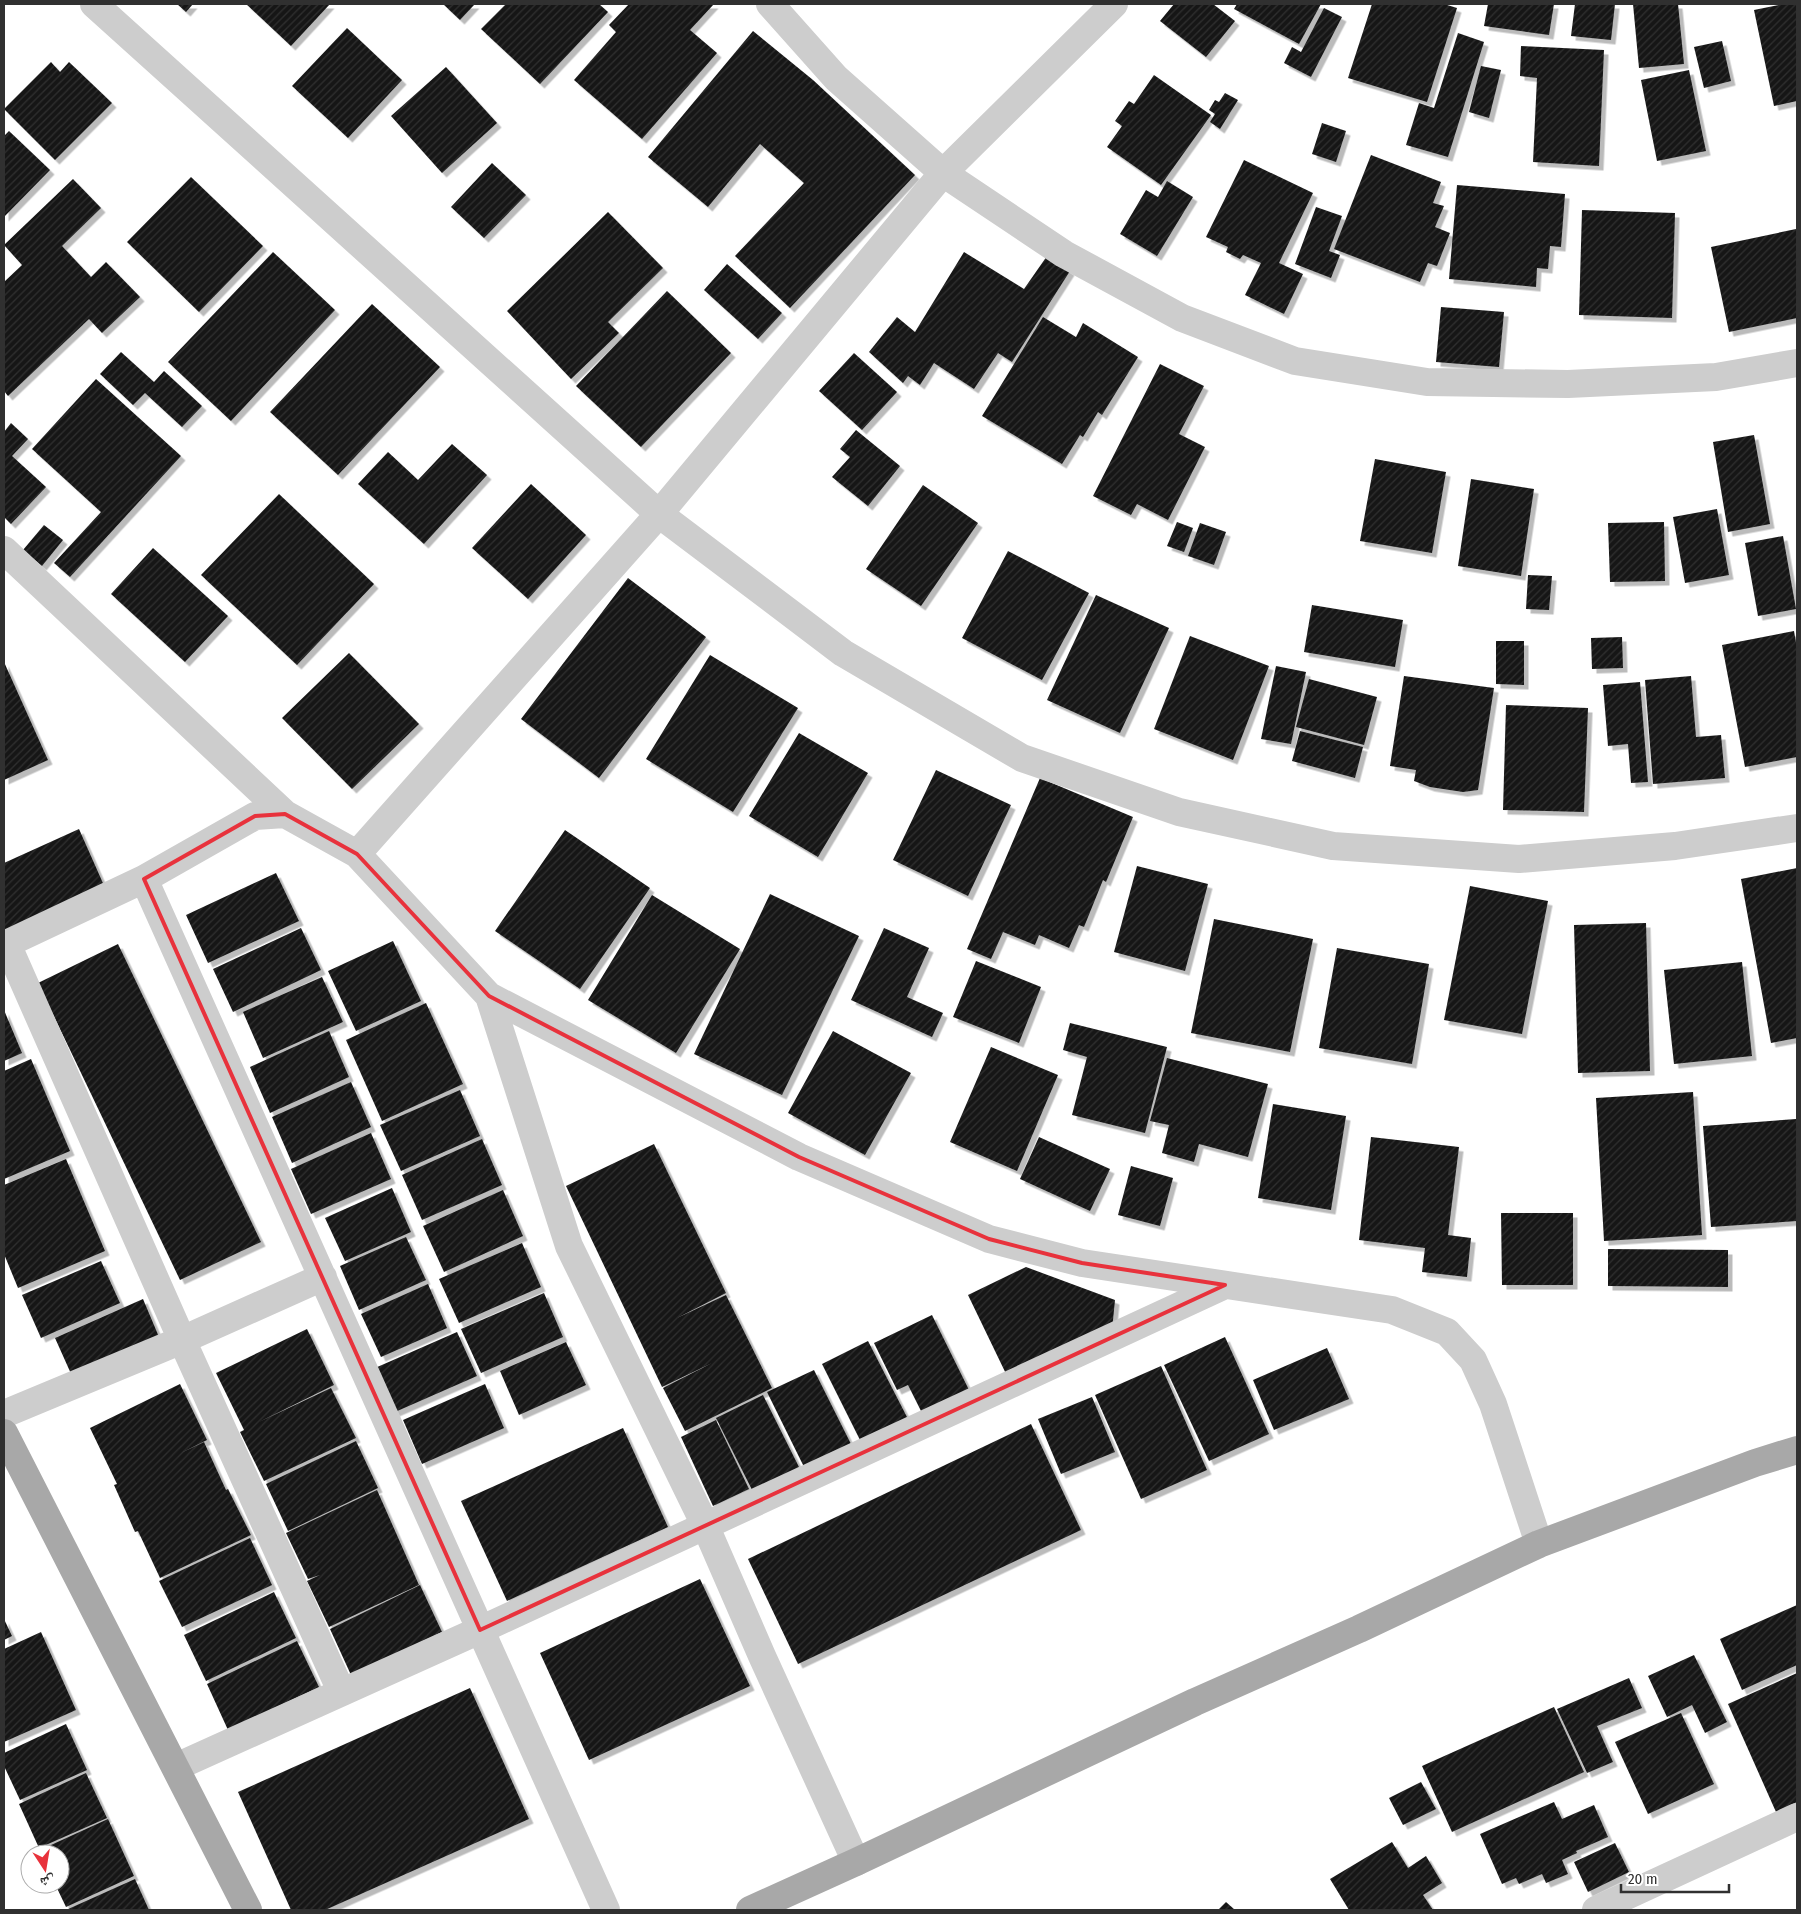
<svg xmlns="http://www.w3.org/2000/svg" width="1801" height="1914" font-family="'Fira Sans Condensed','Noto Naskh Arabic',sans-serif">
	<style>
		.building { fill: url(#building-hatch); filter: url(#shadow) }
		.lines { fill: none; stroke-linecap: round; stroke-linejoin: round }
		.street { stroke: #cdcdcd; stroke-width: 28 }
		.primary { stroke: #a8a8a8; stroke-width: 28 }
		.marked { fill: none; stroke: #e8323c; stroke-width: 4; stroke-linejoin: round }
	</style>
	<defs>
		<pattern id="building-hatch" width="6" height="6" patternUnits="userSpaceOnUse" patternTransform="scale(1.25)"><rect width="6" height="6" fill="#171717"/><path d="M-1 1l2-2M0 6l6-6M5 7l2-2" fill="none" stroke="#303030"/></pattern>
		<filter id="shadow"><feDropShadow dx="4.5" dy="4.5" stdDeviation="0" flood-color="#0004"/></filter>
	</defs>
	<rect width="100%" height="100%" fill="#fff"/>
	<path class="building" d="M177,4H193L186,12Z
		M246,4H330L291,46Z
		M443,4H475L460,20Z
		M506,4H599L608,12L540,84L481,29Z
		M629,4H714L690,30L717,53L642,139L574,80L616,32L609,25Z
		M1174,4H1213L1235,21L1206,57L1160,21Z
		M1237,4H1321L1299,44L1234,9Z
		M1372,4H1444L1457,8L1427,102L1348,78Z
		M1488,4H1554L1549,35L1484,26Z
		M1575,4H1615L1611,40L1571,36Z
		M1633,4H1678L1684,64L1639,68Z
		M1784,4H1797V101L1774,106L1754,10Z
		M1324,8L1342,17L1311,77L1284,63L1292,47L1301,52Z
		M347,28L402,80L348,138L292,86Z
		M753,31L813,80L915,175L790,308L735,256L804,183L760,144L708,207L648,157Z
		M1458,33L1484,42L1448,157L1406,145L1419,103L1434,108Z
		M1722,41L1731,81L1704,88L1694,47Z
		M1521,46L1604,50L1599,166L1533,162L1537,78L1520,76Z
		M51,62L60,72L69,62L112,103L55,160L4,109Z
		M1481,66L1501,70L1489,118L1469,112Z
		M446,67L497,123L442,173L391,116Z
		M1689,70L1706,151L1657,161L1641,80Z
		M1154,75L1211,115L1161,185L1107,147L1122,126L1115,121L1129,101L1134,104Z
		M1225,93L1238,100L1220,129L1210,122L1215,114L1209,110L1215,100L1219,102Z
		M1322,123L1346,131L1336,162L1312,154Z
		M9,131L50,170L4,217V136Z
		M1371,155L1441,182L1433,203L1444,206L1435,227L1450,233L1437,266L1428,263L1420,282L1334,249Z
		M1244,160L1313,193L1279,263L1303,274L1284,314L1245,295L1261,263L1243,255L1240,259L1226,252L1228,247L1206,237Z
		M492,163L526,195L484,238L451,207Z
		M191,177L263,246L199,312L127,242Z
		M73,179L101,208L62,246L91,277L106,262L140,297L102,333L89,319L8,396L4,391V282L22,265L4,245Z
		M1167,181L1193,197L1157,256L1120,234L1146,190L1158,197Z
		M1457,185L1565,194L1561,247L1550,246L1548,269L1537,268L1536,287L1449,279Z
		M1316,207L1342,216L1329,251L1340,255L1331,278L1295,264Z
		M1582,210L1675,213L1672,318L1579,315Z
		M608,212L663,268L608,322L619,333L571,379L507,311Z
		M1796,229L1797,318L1729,332L1711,247Z
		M273,252L335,310L231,421L168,362Z
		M964,252L1024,289L1047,256L1070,271L1012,362L998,353L974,389L934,363L920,385L908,376L903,383L869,352L897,317L915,332Z
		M727,264L782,313L758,339L704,290Z
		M667,291L731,353L641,447L576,386Z
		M372,304L440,367L338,475L270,412Z
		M1441,307L1504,312L1499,367L1436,362Z
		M1043,317L1076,337L1083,323L1138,357L1102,415L1098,412L1083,437L1080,435L1062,464L982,416Z
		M121,352L154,382L164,371L202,406L182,427L145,393L133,405L100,374Z
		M854,353L897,392L862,430L819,391Z
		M1160,364L1204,386L1179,434L1205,447L1168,520L1137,504L1131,515L1093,496Z
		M96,379L181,456L70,577L54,563L101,512L32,449Z
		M11,423L28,439L12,456L46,487L11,524L4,517V432Z
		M856,430L900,466L868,506L832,477L850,457L840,449Z
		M1754,435L1770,524L1728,532L1713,442Z
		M452,444L487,475L424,544L358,484L388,452L418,480Z
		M1375,459L1446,472L1432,553L1360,541Z
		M1471,479L1534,489L1521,576L1458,566Z
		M531,484L586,535L528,599L472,548Z
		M923,485L978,523L921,606L866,569Z
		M279,494L374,584L297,665L201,575Z
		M1717,509L1729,575L1685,583L1673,517Z
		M1177,522L1193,528L1184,552L1167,546Z
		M1664,522L1665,581L1610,582L1608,523Z
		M1200,523L1226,532L1214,565L1188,556Z
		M44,525L63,540L42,566L23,550Z
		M1783,536L1796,609L1758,616L1745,543Z
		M153,548L228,616L185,662L111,594Z
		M1008,551L1089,593L1042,680L962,638Z
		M1528,575L1552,576L1549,610L1526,609Z
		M628,578L706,637L599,778L521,719Z
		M1096,595L1169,628L1120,733L1047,700Z
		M1312,605L1403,620L1395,667L1304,652Z
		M1794,631L1797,648V757L1745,767L1722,645Z
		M1190,636L1269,666L1233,760L1154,729Z
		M1622,637L1623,668L1592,669L1591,638Z
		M1496,641H1524V685L1496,684Z
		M349,653L419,724L352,789L282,718Z
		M710,655L798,708L733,812L646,759Z
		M4,662L48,760L4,780Z
		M1276,666L1306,672L1291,744L1261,739Z
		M1404,676L1494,688L1478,790L1463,792L1430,787L1414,781L1416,770L1390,766Z
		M1691,676L1696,737L1721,735L1725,778L1653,784L1645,680Z
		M1309,679L1377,697L1364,745L1296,727Z
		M1640,682L1648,782L1631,783L1628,744L1608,746L1603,685Z
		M1506,705L1588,708L1584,812L1503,810Z
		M1300,731L1363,747L1355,778L1292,761Z
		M799,733L868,773L818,857L749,816Z
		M936,770L1011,805L968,896L893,860Z
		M1040,778L1133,817L1106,882L1103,880L1084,927L1079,925L1069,948L1039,935L1035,945L1003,932L991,959L967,949Z
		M79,829L106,890L4,936V863Z
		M565,830L650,888L580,989L495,931Z
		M1137,866L1208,884L1185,971L1114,952Z
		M1797,868V1038L1771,1043L1741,879Z
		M276,873L299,921L208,963L186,915Z
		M1470,886L1548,901L1522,1034L1444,1020Z
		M770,894L859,936L782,1095L694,1054Z
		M652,895L740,949L676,1053L588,1000Z
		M1214,919L1313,939L1290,1052L1191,1033Z
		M1646,923L1650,1071L1578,1073L1574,925Z
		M301,928L321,970L233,1012L213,969Z
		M884,928L929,948L907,997L943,1013L932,1037L851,1000Z
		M393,941L421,1001L356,1031L328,971Z
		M118,944L261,1242L180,1280L38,983Z
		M1337,948L1429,964L1412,1064L1319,1048Z
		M976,961L1041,987L1019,1043L953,1017Z
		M1742,962L1752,1056L1674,1064L1664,970Z
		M322,977L343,1022L263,1058L243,1012Z
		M426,1003L463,1084L382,1121L346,1040Z
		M4,1010L22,1053L4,1061Z
		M1070,1023L1167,1047L1145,1133L1072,1115L1087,1057L1063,1050Z
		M329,1031L349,1077L270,1113L250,1067Z
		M833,1031L911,1073L865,1155L788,1113Z
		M991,1047L1058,1075L1017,1171L950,1142Z
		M1167,1058L1268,1084L1248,1157L1199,1144L1194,1162L1162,1153L1169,1125L1150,1121Z
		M31,1059L70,1151L4,1179V1071Z
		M351,1082L371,1127L292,1163L272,1117Z
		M460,1090L480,1136L401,1171L380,1125Z
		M1693,1092L1702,1235L1604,1241L1596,1098Z
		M1273,1104L1346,1116L1331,1210L1258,1198Z
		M1796,1119L1797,1221L1711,1227L1703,1126Z
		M371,1133L391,1179L311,1214L291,1169Z
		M1039,1137L1110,1169L1090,1211L1020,1179Z
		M1371,1137L1459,1147L1448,1235L1471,1238L1467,1277L1422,1272L1425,1248L1359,1240Z
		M482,1139L502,1185L422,1220L402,1175Z
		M654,1144L726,1293L677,1318L726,1295L772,1388L685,1431L663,1388L712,1363L662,1387L566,1186Z
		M66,1159L105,1251L18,1288L4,1254V1185Z
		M1131,1166L1173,1178L1160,1226L1118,1215Z
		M392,1188L411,1232L345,1261L325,1218Z
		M503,1190L523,1236L444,1272L423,1226Z
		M1501,1213H1573V1285H1502Z
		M406,1237L426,1280L359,1310L340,1266Z
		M522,1243L541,1287L459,1323L439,1279Z
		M1608,1249L1728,1250V1287L1608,1286Z
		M101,1261L120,1303L41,1338L22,1295Z
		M1026,1267L1115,1300L1112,1330L1009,1380L968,1295Z
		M428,1284L447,1328L381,1357L361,1314Z
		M544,1293L563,1337L481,1373L461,1329Z
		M143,1299L159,1337L72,1376L55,1338Z
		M932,1315L971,1394L924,1417L908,1385L897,1390L874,1343Z
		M307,1329L334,1385L259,1422L331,1388L356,1438L264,1481L240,1432L244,1430L216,1373Z
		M457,1332L477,1376L395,1412L375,1368Z
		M1225,1337L1269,1434L1209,1461L1164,1365Z
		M868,1341L908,1419L861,1442L822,1364Z
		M566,1342L586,1385L519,1415L500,1371Z
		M1327,1348L1349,1399L1274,1430L1253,1380Z
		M1161,1366L1207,1470L1141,1499L1095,1395Z
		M814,1370L853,1448L806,1471L767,1392Z
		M180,1384L207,1440L181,1453L204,1442L226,1490L228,1489L251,1535L160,1578L138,1531L135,1532L114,1485L117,1484L90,1428Z
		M485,1384L504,1428L422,1464L403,1420Z
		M763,1395L802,1473L755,1496L716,1418Z
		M1092,1397L1115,1452L1061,1474L1038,1419Z
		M716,1420L749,1489L713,1506L681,1437Z
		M1031,1424L1081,1530L798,1664L748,1559Z
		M623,1428L668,1527L507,1601L461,1501Z
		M356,1441L378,1488L288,1531L266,1484Z
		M377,1490L419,1585L329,1627L307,1581L320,1575L308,1579L286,1533Z
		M250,1538L272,1585L182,1627L159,1581Z
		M700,1579L750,1686L589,1760L540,1653Z
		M420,1585L442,1632L351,1675L330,1629Z
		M274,1592L296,1638L206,1681L184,1635Z
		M1797,1605V1665L1742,1690L1720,1639Z
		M4,1619L12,1636L4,1640Z
		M41,1632L76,1710L4,1742V1649Z
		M297,1641L319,1687L228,1730L207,1684Z
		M1694,1655L1727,1722L1705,1733L1692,1705L1667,1717L1648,1676Z
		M1797,1673V1802L1776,1812L1728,1704Z
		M1629,1678L1642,1708L1597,1726L1613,1762L1587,1773L1557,1709Z
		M470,1688L529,1819L325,1910H291L238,1792Z
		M1554,1707L1584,1772L1452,1832L1422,1766Z
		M1681,1713L1714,1784L1648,1814L1615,1742Z
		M66,1724L87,1770L20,1800L4,1766V1753Z
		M86,1773L107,1818L39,1848L19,1804Z
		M1421,1782L1436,1809L1403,1825L1389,1798Z
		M1554,1802L1562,1819L1594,1805L1608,1837L1576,1851L1577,1853L1562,1860L1568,1874L1546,1883L1542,1874L1519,1884L1516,1878L1502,1884L1480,1834Z
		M108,1819L134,1876L66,1907L55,1884H60V1854H41L40,1850Z
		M1392,1842L1408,1868L1426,1856L1442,1883L1423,1895L1433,1910H1349L1330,1879Z
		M1615,1843L1629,1872L1588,1892L1574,1862Z
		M135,1879L149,1910H66Z
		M1226,1902L1235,1910H1218Z"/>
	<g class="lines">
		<path class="street" d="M94,4L659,514L843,653L1022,758L1179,812L1333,846L1519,859L1675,846L1797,828
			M770,4L836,78L943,173L1064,254L1182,318L1295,361L1427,382L1568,384L1716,377L1797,363
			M4,550L285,814L357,854L489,996L799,1157L989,1239L1082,1263L1392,1310L1447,1332L1473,1360L1493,1404L1539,1544
			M357,854L659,514L943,173L1114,4
			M144,879L606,1910
			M7,944L182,1340L341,1691
			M4,945L144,879L255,816L285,814
			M489,996L569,1246L705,1525L762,1656L856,1862
			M4,1414L182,1340L323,1277
			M176,1767L480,1630L1225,1285
			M1596,1910L1797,1817"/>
		<path class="primary" d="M4,1433L248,1910
			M750,1910L856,1862L1195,1702L1359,1629L1539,1544L1755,1463L1797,1450"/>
	</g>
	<path class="marked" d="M285,814L357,854L489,996L799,1157L989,1239L1082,1263L1225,1285L480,1630L144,879L255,816Z"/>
	<rect width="1801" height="1914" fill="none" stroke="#303030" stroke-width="10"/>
	<g transform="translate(45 1869) rotate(168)"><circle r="24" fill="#ffffff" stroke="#acacac"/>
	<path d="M0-4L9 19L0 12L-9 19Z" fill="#e8323c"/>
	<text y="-8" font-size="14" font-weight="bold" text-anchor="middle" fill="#303030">ش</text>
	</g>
	<path d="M1621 1884v8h108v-8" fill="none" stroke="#303030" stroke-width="2.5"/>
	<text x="1628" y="1884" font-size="15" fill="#303030" stroke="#ffffff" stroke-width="4" paint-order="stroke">20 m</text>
</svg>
